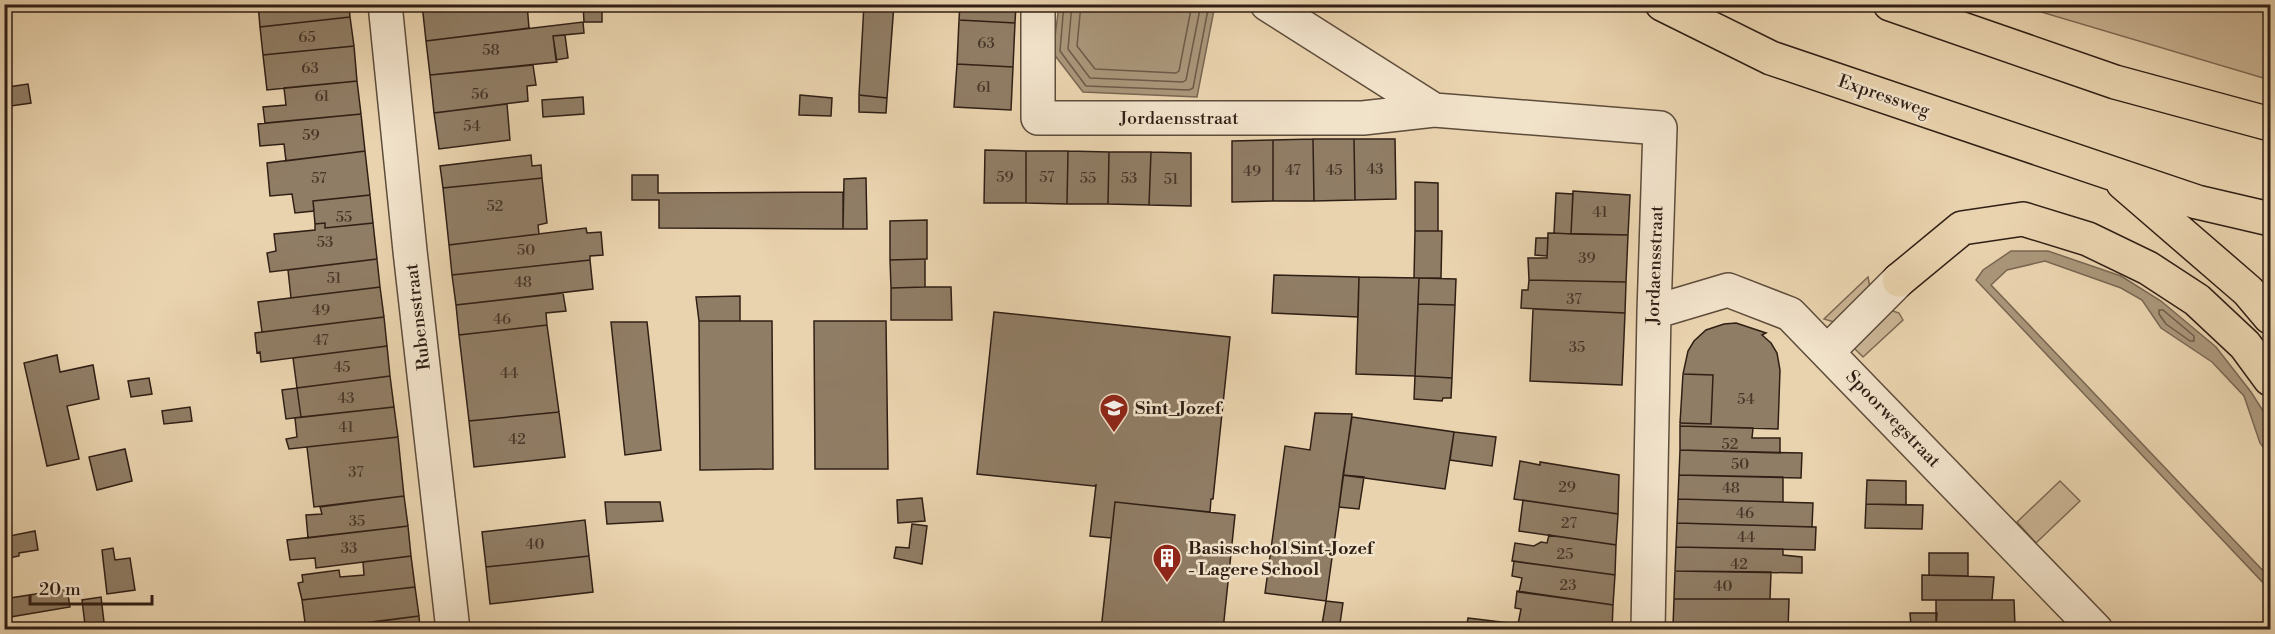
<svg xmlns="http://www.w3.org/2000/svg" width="2275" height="634" font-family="'Libre Bodoni',serif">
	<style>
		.green { fill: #cab494; stroke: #7d6a54; stroke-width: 1.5 }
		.water { fill: #aa967a; stroke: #796652; stroke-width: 1.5 }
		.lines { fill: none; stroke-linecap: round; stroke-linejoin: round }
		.shore { stroke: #6d5a48; stroke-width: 1.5 }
		.building { fill: #907d65; stroke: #301f15; stroke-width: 1.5 }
		.street-casing { stroke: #5e4c3b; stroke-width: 36 }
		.highway-casing { stroke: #301f15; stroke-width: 36 }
		.street { stroke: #f1e2ca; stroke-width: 33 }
		.highway { stroke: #e9d3ae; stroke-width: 33 }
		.labels { text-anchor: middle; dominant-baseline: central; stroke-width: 5; stroke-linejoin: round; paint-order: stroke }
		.number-label { font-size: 15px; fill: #483629 }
		.street-label { font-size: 18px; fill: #301f15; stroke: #f1e2ca }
		.poi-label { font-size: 18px; font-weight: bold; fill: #301f15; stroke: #f1e2ca; text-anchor: start }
	</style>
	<rect width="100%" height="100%" fill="#e9d3ae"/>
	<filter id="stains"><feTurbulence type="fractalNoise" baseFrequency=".00333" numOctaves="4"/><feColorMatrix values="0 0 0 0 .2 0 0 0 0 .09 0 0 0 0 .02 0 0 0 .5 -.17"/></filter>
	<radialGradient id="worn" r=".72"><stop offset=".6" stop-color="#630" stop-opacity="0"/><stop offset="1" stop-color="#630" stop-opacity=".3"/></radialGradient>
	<path class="green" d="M2018,5H2270V80Z
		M1868,277L1871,293L1837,323L1824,319Z
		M1890,310L1899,313L1903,320L1863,357L1853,347Z
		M2060,481L2080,501L2036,543L2017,522Z"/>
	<path class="water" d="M1059,5H1215L1197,97L1083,92L1053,53Z
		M2011,251H2048L2121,276L2161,301L2216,347L2251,392L2270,422V456L2260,443L2244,396L2212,362L2161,328L2142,300L2121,288L2045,261L2007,270L1991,285L2270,578V590L1976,280L1983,270Z"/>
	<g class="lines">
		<path class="shore" d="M1064,4L1060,51L1086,86L1189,90L1193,88L1209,4
			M1072,4L1068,49L1090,78L1183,82L1186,80L1201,4
			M1081,4L1077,46L1095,69L1176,73L1179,71L1192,4
			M2159,310H2163L2194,336V341H2190L2166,324L2159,314Z"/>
	</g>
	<path class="building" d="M258,4H349L350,17L260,27Z
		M422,4H527L529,28L426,41Z
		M583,4H602V22H584Z
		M864,4H894L887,98L859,95Z
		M960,4H1016L1015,23L959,20Z
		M350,17L354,46L263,55L260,27Z
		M959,20L1015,23L1013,67L957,64Z
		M583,22L584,33L553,36L557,62L430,75L426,41Z
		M565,35L568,58L556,60L553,36Z
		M354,46L357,81L267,90L263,55Z
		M957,64L1013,67L1011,110L954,107Z
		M533,65L536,85L527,86L528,101L434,113L430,75Z
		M357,81L361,114L265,123L263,107L286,105L284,88Z
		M28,84L31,103L11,106L8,87Z
		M800,95L832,98L831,116L799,115Z
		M859,95L887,98L886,113L859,112Z
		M583,97L584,114L543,117L542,100Z
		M507,104L510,140L439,149L434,113Z
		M361,114L365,151L286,161L284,144L260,146L258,124Z
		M1313,139H1354L1355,200L1314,201Z
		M1313,139L1314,201H1273V140Z
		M1354,139H1395L1396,199L1355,200Z
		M1273,140V201L1232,202V141Z
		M985,150L1026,151V203H984Z
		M365,151L370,195L313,201L314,211L295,213L292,194L270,196L267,163Z
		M1026,151H1068L1067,204L1026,203Z
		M1068,151L1109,152L1108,204H1067Z
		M1109,152H1151L1149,205L1108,204Z
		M1151,152L1191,153V206L1149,205Z
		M531,155L532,166L541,165L542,178L443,188L440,166Z
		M632,175H658V193L843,192V229L659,228V200H632Z
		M542,178L547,223L538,225L539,234L449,245L443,188Z
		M866,178L867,229H843L844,179Z
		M1415,182L1438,183V231H1415Z
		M1573,191L1630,195L1628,235L1571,234Z
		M1556,193L1573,194L1571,234L1554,233Z
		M370,195L373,223L325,228V223L315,224L313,201Z
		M927,220V259L890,260V221Z
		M325,223V228L373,223L377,259L270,272L267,253L276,251L274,234L315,230V224Z
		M586,228L587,233L601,232L603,255L590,256V260L452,275L449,245Z
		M1415,231H1442L1441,278H1414Z
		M1548,233L1628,235L1626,282L1529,280L1528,258H1547Z
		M1536,238H1548L1547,256L1535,255Z
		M377,259L380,287L291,298L288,270Z
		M925,259V287L891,288L890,260Z
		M590,260L593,289L456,305L452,275Z
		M1274,275L1359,277L1358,317L1272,313Z
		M1359,277L1419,278L1415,376L1356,374Z
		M1419,278L1456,279L1455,305L1418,304Z
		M1529,280L1626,282L1625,313L1521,308L1522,290H1528Z
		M380,287L384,317L262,332L258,302Z
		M925,287H951L952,320H891V288Z
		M563,293L566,311L546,313L547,325L459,335L456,305Z
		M740,296V321H699L696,297Z
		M1418,304L1455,305L1452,378L1415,376Z
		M1533,309L1625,313L1622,385L1530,381Z
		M994,312L1230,337L1213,499H1211L1210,512L1115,502L1111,538L1090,536L1096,485L1094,486L977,474Z
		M384,317L387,346L261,362L260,352L257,353L255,333Z
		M699,321H772L773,469L700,470Z
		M814,321H886L888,469H815Z
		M611,322H647L661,450L625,455Z
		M1736,323L1766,333L1762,335L1771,343L1777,353L1780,370L1778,429L1680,426V423L1711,424L1713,375L1683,374L1688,351L1694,341L1706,330L1724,324Z
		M547,325L559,412L469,421L459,335Z
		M387,346L390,376L297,388L293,358Z
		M57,355L60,372L93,365L99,399L67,406L79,459L47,466L24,363Z
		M1683,374L1713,375L1711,424L1680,423Z
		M390,376L394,407L301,417L297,388Z
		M1415,376L1452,378L1451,398H1443L1442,401L1414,399Z
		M149,378L152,394L131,397L128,381Z
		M297,388L301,417L286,419L282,390Z
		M190,407L192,421L164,424L162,411Z
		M394,407L398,437L289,449L286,439L297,437L295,418Z
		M559,412L565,457L474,467L469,421Z
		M1315,413L1352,414L1326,601L1265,593L1285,446L1310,450Z
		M1352,417L1454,432L1445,489L1343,475Z
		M1680,426L1753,428L1752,438H1780V453L1680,450Z
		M1454,432L1496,437L1492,466L1450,460Z
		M398,437L404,496L314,507L307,447Z
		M125,449L132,481L97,490L89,457Z
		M1680,450L1802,453L1801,478L1679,475Z
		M1520,461L1540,465V462L1619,475L1618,514L1514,499Z
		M1343,475L1364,477L1359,509L1339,507Z
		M1679,475L1783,477V502L1678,499Z
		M1867,480L1906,481V505L1866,504Z
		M404,496L408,526L308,538L306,515L322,514L320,507Z
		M922,498L925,521L898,523L897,500Z
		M1678,499L1813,503L1812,527L1677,523Z
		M1523,500L1618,514L1616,545L1519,531Z
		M605,502H660L663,521L607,524Z
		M1115,502L1235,515L1223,630H1101Z
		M1866,504L1923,505L1922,529L1865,528Z
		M585,520L589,556L486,567L482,532Z
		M1677,523L1816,527L1815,550L1676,547Z
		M912,524L927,526L922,564L894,558L896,547L909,548Z
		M408,526L411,556L316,568L315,558L290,560L287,540Z
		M35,531L38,550L19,553V556L4,559V537Z
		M1549,535L1616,545L1615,575L1512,561L1515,543L1534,546L1541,542L1547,543Z
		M1676,547L1783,549V555L1802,557V573L1675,571Z
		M113,548L115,560L130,558L135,590L107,594L102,550Z
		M1929,553H1968V576L1929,575Z
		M411,556L415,587L302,600L298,583L303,582L302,575L339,570L340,577L364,575L363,562Z
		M589,556L593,592L490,604L486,567Z
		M1514,561L1615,575L1613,605L1519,592L1522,578L1512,576Z
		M1675,571L1771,572L1770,599H1674Z
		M1922,575L1994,577L1992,600H1922Z
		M415,587L419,616L306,630L302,600Z
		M67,589L70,607L4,618V599Z
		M1517,591L1613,605L1612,630H1565L1518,624L1521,609L1515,608Z
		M101,597L104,622L85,625L82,600Z
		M1674,599H1789L1788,630L1673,626Z
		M1936,600H2014L2015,626H1936Z
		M1326,601L1343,603L1339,630H1321Z
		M1910,613H1937L1936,626H1911Z
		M419,616L420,630H315Z
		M1468,618L1518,624L1565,630H1466Z
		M1673,626L1743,630H1673Z"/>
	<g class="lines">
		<g class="street-casing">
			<path id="street" d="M385,4L410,251L453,630
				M1038,4V118H1363L1434,110L1660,128L1654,312L1648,630
				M1267,4L1434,110
				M1654,312L1728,290L1790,314L2096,630
				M1828,351L1899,280"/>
		</g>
		<g class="highway-casing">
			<path id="highway" d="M1662,4L1771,58L2197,202L2270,219
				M1890,4L2115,82L2270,124
				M2123,183L2248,291L2270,317
				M1899,280L1962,228L2023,219L2088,239L2148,268L2197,300L2245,345L2270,379"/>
		</g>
		<use href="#street" class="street"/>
		<use href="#highway" class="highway"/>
	</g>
	<defs>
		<g id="school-pin" transform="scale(1.5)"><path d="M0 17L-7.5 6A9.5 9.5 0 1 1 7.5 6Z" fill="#8f2418" stroke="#f1e2ca"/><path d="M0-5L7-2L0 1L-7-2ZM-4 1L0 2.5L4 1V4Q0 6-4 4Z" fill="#fff"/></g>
		<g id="building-pin" transform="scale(1.5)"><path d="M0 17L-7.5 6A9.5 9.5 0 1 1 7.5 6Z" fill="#8f2418" stroke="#f1e2ca"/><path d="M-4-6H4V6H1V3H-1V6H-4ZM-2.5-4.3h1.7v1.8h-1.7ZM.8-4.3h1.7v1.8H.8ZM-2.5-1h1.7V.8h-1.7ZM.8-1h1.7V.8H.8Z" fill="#fff"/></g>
	</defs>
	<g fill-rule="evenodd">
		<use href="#school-pin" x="1114" y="408"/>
		<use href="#building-pin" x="1167" y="558"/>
	</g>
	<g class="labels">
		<g class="number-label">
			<text x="307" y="37">65</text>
			<text x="986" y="43">63</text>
			<text x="491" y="50">58</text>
			<text x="310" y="68">63</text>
			<text x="984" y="87">61</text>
			<text x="480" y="94">56</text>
			<text x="322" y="96">61</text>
			<text x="472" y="126">54</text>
			<text x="311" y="135">59</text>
			<text x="1375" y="169">43</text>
			<text x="1293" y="170">47</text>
			<text x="1334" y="170">45</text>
			<text x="1252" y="171">49</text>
			<text x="1005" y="177">59</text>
			<text x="1047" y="177">57</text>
			<text x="319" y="178">57</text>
			<text x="1088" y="178">55</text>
			<text x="1129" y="178">53</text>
			<text x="1171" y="179">51</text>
			<text x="495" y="206">52</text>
			<text x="1600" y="212">41</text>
			<text x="344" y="217">55</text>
			<text x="325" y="242">53</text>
			<text x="526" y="250">50</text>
			<text x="1587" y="258">39</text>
			<text x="334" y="278">51</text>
			<text x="523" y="282">48</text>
			<text x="1574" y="299">37</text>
			<text x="321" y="310">49</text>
			<text x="502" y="319">46</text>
			<text x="321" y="340">47</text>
			<text x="1577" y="347">35</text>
			<text x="342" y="367">45</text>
			<text x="509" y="373">44</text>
			<text x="346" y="398">43</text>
			<text x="1746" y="399">54</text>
			<text x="346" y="427">41</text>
			<text x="517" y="439">42</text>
			<text x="1730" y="444">52</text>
			<text x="1740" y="464">50</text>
			<text x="356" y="472">37</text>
			<text x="1567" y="487">29</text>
			<text x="1731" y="488">48</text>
			<text x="1745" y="513">46</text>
			<text x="357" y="521">35</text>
			<text x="1569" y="523">27</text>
			<text x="1746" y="537">44</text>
			<text x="535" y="544">40</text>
			<text x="349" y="548">33</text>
			<text x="1565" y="554">25</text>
			<text x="1739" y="564">42</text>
			<text x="1568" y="585">23</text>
			<text x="1723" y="586">40</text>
		</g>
		<g class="street-label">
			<text transform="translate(1884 96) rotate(19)">Expressweg</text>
			<text x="1179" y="118">Jordaensstraat</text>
			<text transform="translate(1655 265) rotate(-88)">Jordaensstraat</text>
			<text transform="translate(418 317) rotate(-97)">Rubensstraat</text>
			<text transform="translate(1893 419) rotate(46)">Spoorwegstraat</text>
		</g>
		<g class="poi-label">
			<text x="1135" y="408">Sint_Jozef</text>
			<text x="1188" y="548">Basisschool Sint-Jozef<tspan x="1188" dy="21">- Lagere School</tspan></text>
		</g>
	</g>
	<rect width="2275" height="634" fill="none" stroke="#e9d3ae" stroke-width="24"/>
	<rect x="6" y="6" width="2263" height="622" fill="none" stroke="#301f15" stroke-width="3"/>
	<rect x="12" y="12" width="2251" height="610" fill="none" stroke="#301f15" stroke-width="1.5"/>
	<path d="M30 595v9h122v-9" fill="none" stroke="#301f15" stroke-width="3"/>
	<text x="39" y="595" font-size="18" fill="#301f15" stroke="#f1e2ca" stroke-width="4.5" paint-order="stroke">20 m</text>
	<rect width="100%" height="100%" filter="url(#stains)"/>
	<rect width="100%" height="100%" fill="url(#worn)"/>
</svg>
